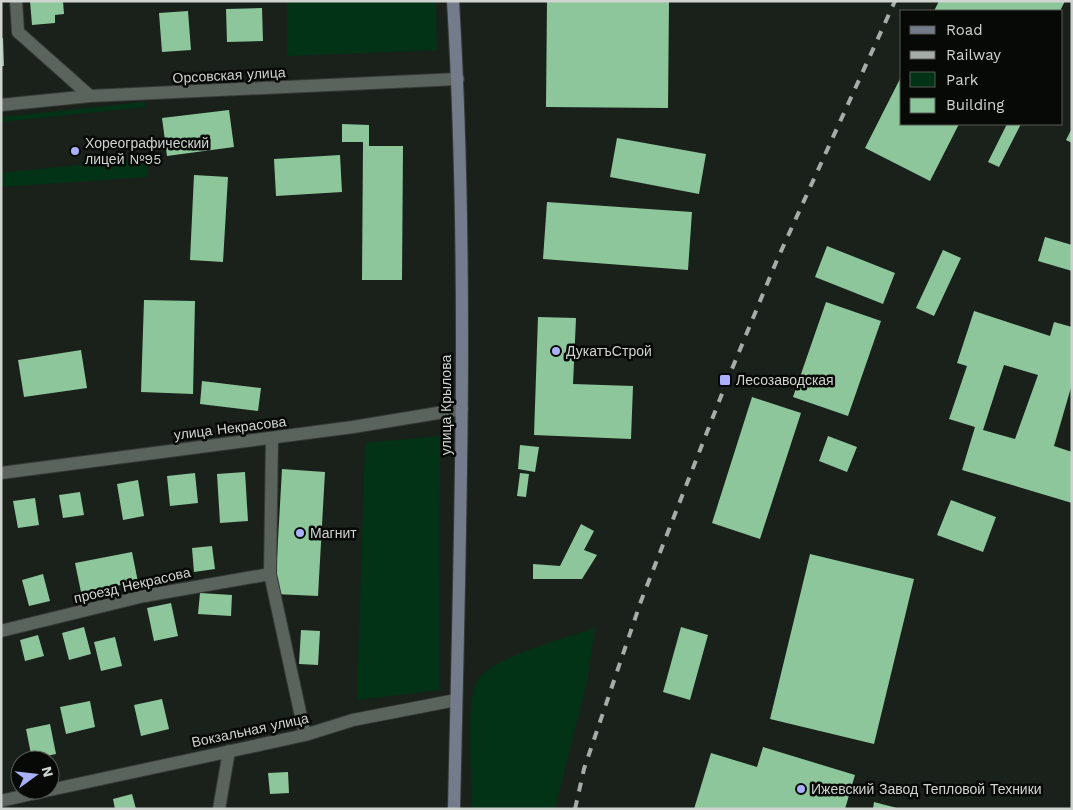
<svg xmlns="http://www.w3.org/2000/svg" width="1073" height="810" font-family="'Work Sans',sans-serif">
	<style>
		.green { fill: #023316 }
		.building { fill: #8dc69b; fill-rule: evenodd }
		.lines { fill: none; stroke-linecap: round; stroke-linejoin: round }
		.minor-casing { stroke: #353a36; stroke-width: 14 }
		.secondary-casing { stroke: #353a36; stroke-width: 14 }
		.minor { stroke: #5b635d; stroke-width: 12 }
		.secondary { stroke: #747c8c; stroke-width: 12 }
		.rail { stroke: #a6aca7; stroke-width: 4; stroke-dasharray: 9 9; stroke-linecap: butt }
		.poi-dot { fill: #a9b0fc; stroke: #070907; stroke-width: 2 }
		.labels { text-anchor: middle; dominant-baseline: central; stroke-width: 5; stroke-linejoin: round; paint-order: stroke }
		.street-label { font-size: 14px; fill: #cfd4d0; stroke: #070907 }
		.poi-label { font-size: 14px; fill: #cfd4d0; stroke: #070907; text-anchor: start }
	</style>
	<rect width="100%" height="100%" fill="#1a211b"/>
	<path class="green" d="M287,1H436L437,50L287,56Z
		M145,102V107L1,122V117Z
		M147,158L148,177L1,187V173Z
		M440,436L439,690L357,700L365,443Z
		M595,628L587,682L555,809H472C472,781 466,705 476,683C487,658 569,637 595,628Z"/>
	<path class="building" d="M30,1H63L64,14L55,15V23L32,25Z
		M547,1H669L668,108L546,107Z
		M939,1H1065L1060,11H934Z
		M262,8L263,41L227,42L226,9Z
		M188,11L191,50L162,52L159,13Z
		M1,38H3L4,66H1Z
		M902,75V124H959L930,181L865,148Z
		M229,110L234,147L167,156L162,118Z
		M342,124L369,125V146H403L402,280H362L363,142H342Z
		M1007,124H1021L999,167L988,162Z
		M1072,128V143L1066,140Z
		M617,138L706,154L699,194L610,177Z
		M340,155L342,192L276,196L274,159Z
		M194,175L228,177L223,262L190,260Z
		M547,202L692,212L688,270L543,259Z
		M1045,237L1072,245V271L1038,261Z
		M827,246L895,273L883,304L815,277Z
		M943,250L961,258L934,316L916,308Z
		M144,300L195,301L193,394L141,392Z
		M826,302L881,321L848,416L793,397Z
		M974,311L1050,336L1054,322L1072,327V384L1054,446L1072,452V503L962,470L975,427L949,419L967,366L957,363ZM1004,365L1038,375L1015,439L983,430Z
		M538,317L576,318L573,384L633,386L631,439L534,435Z
		M81,350L87,388L24,397L18,360Z
		M202,381L261,388L258,411L200,404Z
		M752,397L801,413L760,539L712,523Z
		M828,436L857,447L847,472L819,461Z
		M520,445L539,447L535,472L518,469Z
		M282,469L325,472L318,596L275,594Z
		M245,472L248,521L220,523L217,474Z
		M195,473L198,503L170,506L167,476Z
		M520,473L529,474L526,497L517,496Z
		M138,480L144,516L123,520L117,484Z
		M80,492L84,515L63,518L59,495Z
		M35,498L39,525L18,528L13,501Z
		M951,500L996,517L983,552L937,535Z
		M581,524L594,531L584,550L597,555L582,579H533V564L560,566Z
		M212,546L215,569L194,572L192,548Z
		M132,552L138,582L81,592L75,563Z
		M810,554L914,579L874,744L770,719Z
		M43,574L50,601L29,606L22,580Z
		M200,593L232,595L231,616L198,614Z
		M171,603L178,636L154,641L147,608Z
		M84,627L91,654L69,660L62,633Z
		M681,627L708,635L690,700L663,692Z
		M301,630L320,631L318,665L299,664Z
		M38,635L44,656L25,661L20,640Z
		M115,637L122,666L101,671L94,642Z
		M162,699L169,729L141,736L134,705Z
		M90,701L95,727L66,734L60,707Z
		M50,724L56,754L32,759L26,729Z
		M763,747L855,775L845,809H694L711,753L757,767Z
		M288,772L289,793L270,794L268,773Z
		M132,794L136,809H115L113,799Z
		M874,802L897,808V809H873Z"/>
	<g class="lines">
		<g class="minor-casing">
			<path id="minor" d="M16,1L18,32L90,96
				M1,105L90,96L458,79
				M272,438L270,574L305,735
				M1,473L353,427L462,409
				M1,631L144,596L270,574
				M50,790L305,735L353,720L456,700
				M1,801L49,790
				M219,809L229,751"/>
		</g>
		<g class="secondary-casing">
			<path id="secondary" d="M453,1C469,270 460,540 454,809"/>
		</g>
		<use href="#minor" class="minor"/>
		<use href="#secondary" class="secondary"/>
		<path class="rail" d="M575,809L584,769L641,601L727,381L777,260L895,1"/>
	</g>
	<g class="poi-dot">
		<circle cx="75" cy="151" r="5"/>
		<circle cx="556" cy="351" r="5"/>
		<rect x="719" y="374" width="12" height="12" rx="2.5"/>
		<circle cx="300" cy="533" r="5"/>
		<circle cx="801" cy="789" r="5"/>
	</g>
	<g class="labels">
		<g class="street-label">
			<text transform="translate(229 75) rotate(-3)">Орсовская улица</text>
			<text transform="translate(446 405) rotate(-90)">улица Крылова</text>
			<text transform="translate(230 428) rotate(-7)">улица Некрасова</text>
			<text transform="translate(132 585) rotate(-13)">проезд Некрасова</text>
			<text transform="translate(250 730) rotate(-12)">Вокзальная улица</text>
		</g>
		<g class="poi-label">
			<text x="85" y="143">Хореографический<tspan x="85" dy="16">лицей №95</tspan></text>
			<text x="566" y="351">ДукатъСтрой</text>
			<text x="736" y="380">Лесозаводская</text>
			<text x="310" y="533">Магнит</text>
			<text x="811" y="789">Ижевский Завод Тепловой Техники</text>
		</g>
	</g>
	<rect width="1073" height="810" fill="none" stroke="#cfd4d0" stroke-width="5"/>
	<rect x="900" y="10" width="162" height="115" fill="#070907" stroke="#575a57"/>
	<rect x="910" y="26" width="25" height="8" fill="#747c8c" stroke="#575a57"/>
	<text x="946" y="35" font-size="15" fill="#cfd4d0">Road</text>
	<rect x="910" y="51" width="25" height="8" fill="#a6aca7" stroke="#575a57"/>
	<text x="946" y="60" font-size="15" fill="#cfd4d0">Railway</text>
	<rect x="910" y="72" width="25" height="15" fill="#023316" stroke="#575a57"/>
	<text x="946" y="85" font-size="15" fill="#cfd4d0">Park</text>
	<rect x="910" y="98" width="25" height="15" fill="#8dc69b" stroke="#575a57"/>
	<text x="946" y="110" font-size="15" fill="#cfd4d0">Building</text>
	<g transform="translate(35 775) rotate(75)"><circle r="24" fill="#070907" stroke="#575a57"/>
	<path d="M0-4L9 19L0 12L-9 19Z" fill="#a9b0fc"/>
	<text y="-8" font-size="14" font-weight="bold" text-anchor="middle" fill="#cfd4d0">N</text>
	</g>
</svg>
